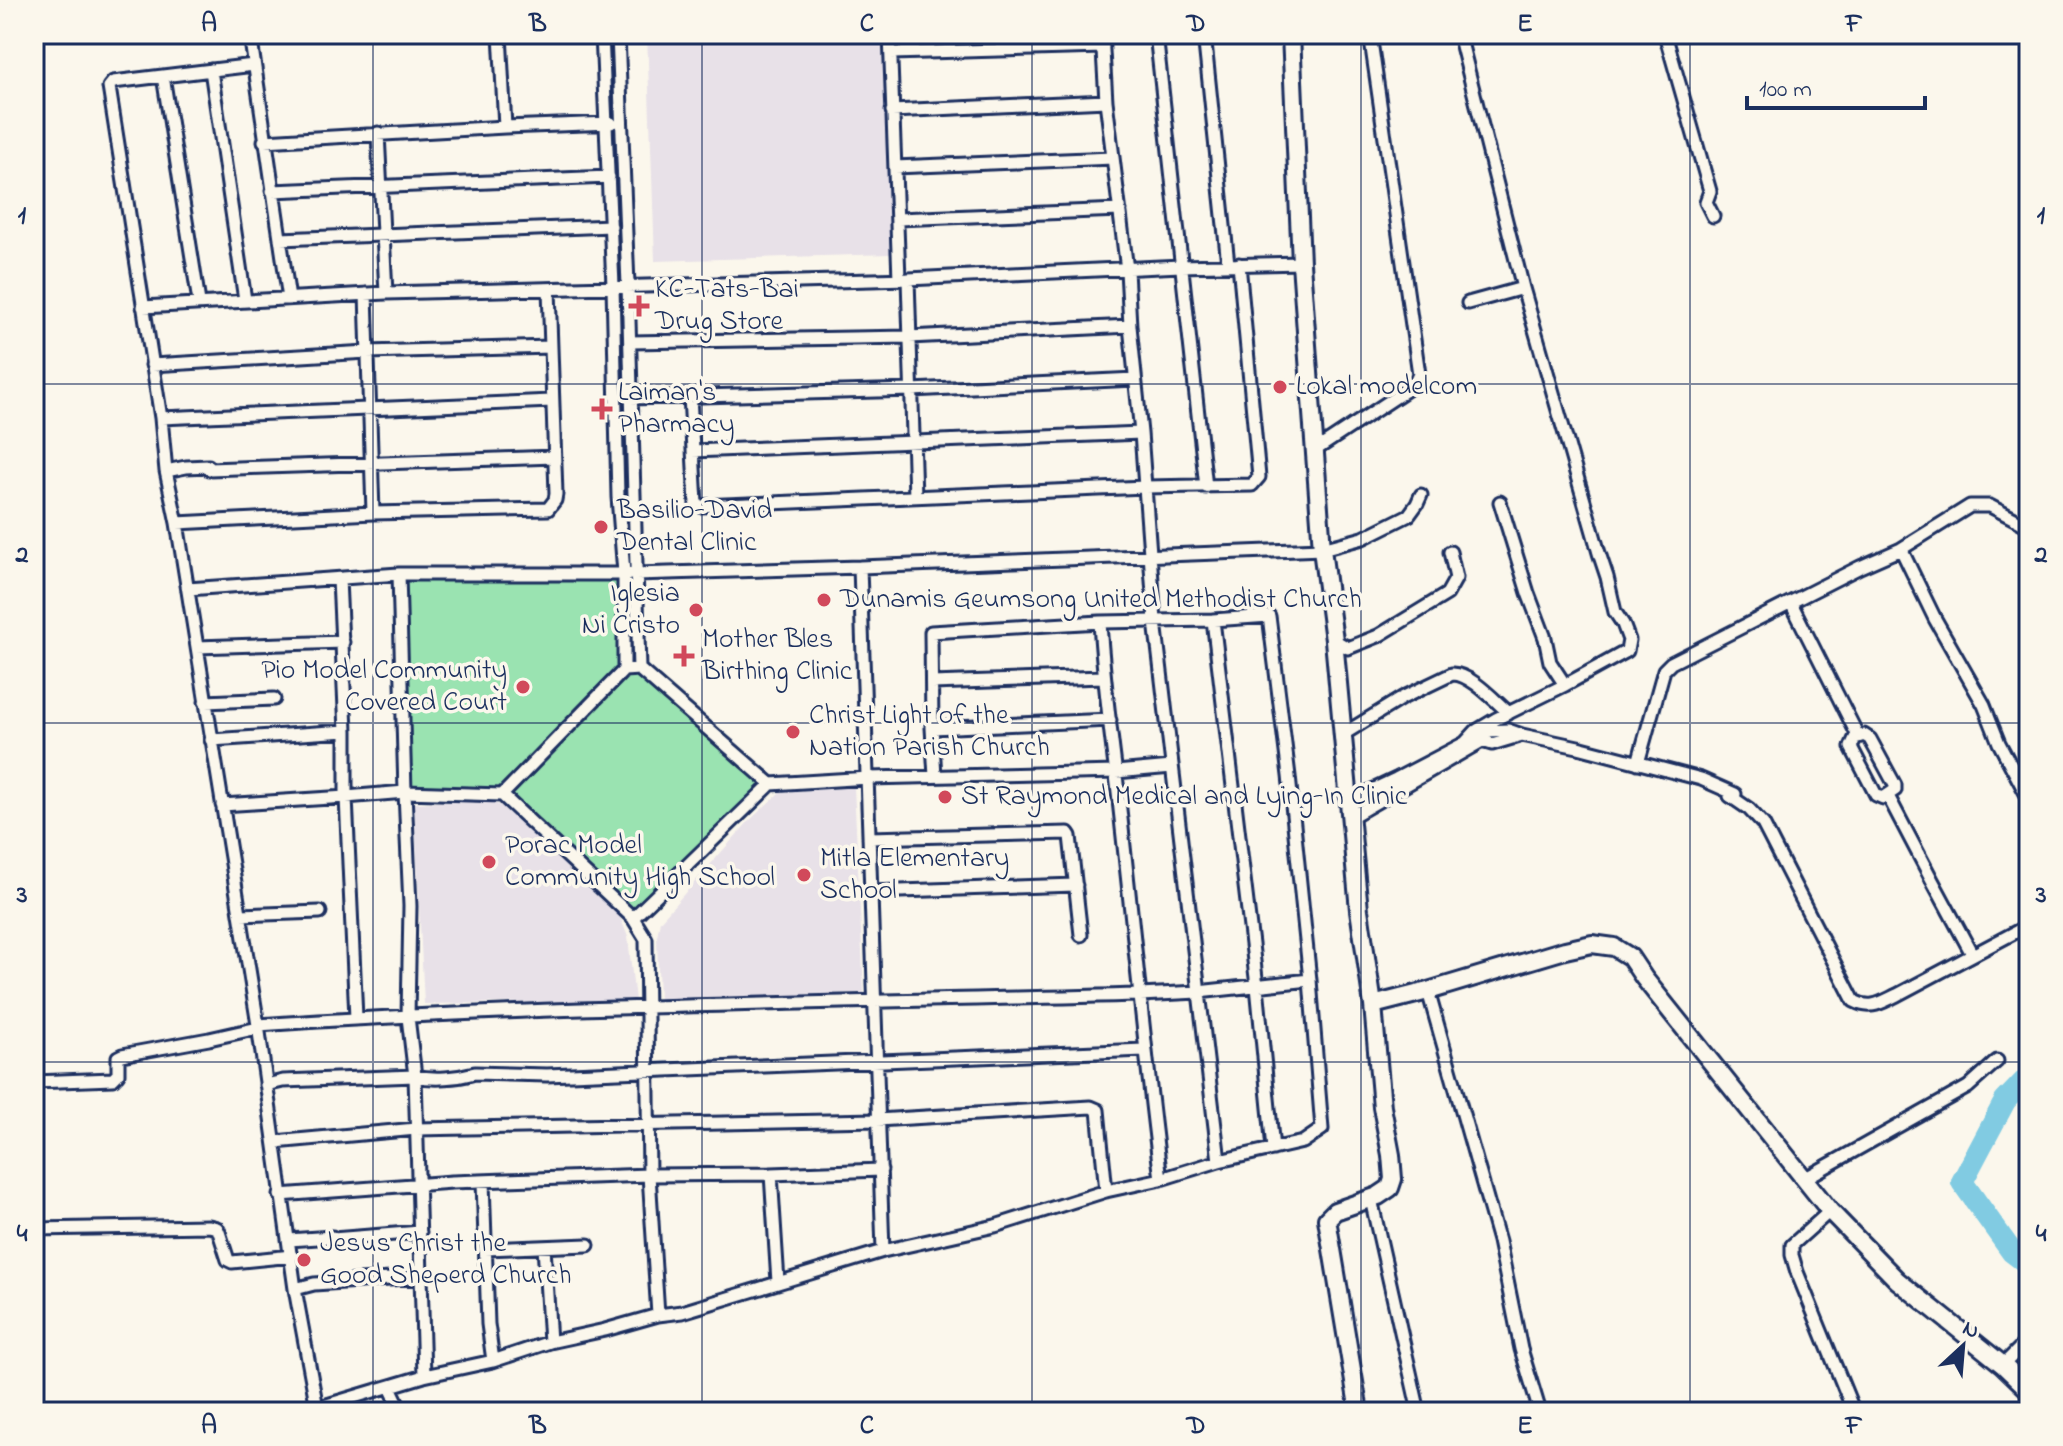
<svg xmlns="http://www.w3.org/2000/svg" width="2063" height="1446" font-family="'Indie Flower',sans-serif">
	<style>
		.built { fill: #e8e1e8 }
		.green { fill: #9ae3b1; stroke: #5a8988; stroke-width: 2 }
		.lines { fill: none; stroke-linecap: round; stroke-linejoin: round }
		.river { stroke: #81cbe2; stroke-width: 22 }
		.street-casing { stroke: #1b2f5e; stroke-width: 17 }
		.secondary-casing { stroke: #1b2f5e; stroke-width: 22 }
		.street { stroke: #fbf7ec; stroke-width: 11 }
		.secondary { stroke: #fbf7ec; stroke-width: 16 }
		.grid { fill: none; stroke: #1b2f5e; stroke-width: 2; stroke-opacity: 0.55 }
		.poi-dot { fill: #d1495b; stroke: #fbf7ec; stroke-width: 3 }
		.labels { text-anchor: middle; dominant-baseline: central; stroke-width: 7; stroke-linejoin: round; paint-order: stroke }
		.poi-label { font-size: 28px; fill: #1b2f5e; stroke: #fbf7ec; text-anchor: start }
		.neatline { fill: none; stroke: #1b2f5e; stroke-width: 3 }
		.grid-label { font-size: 26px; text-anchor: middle; font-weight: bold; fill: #1b2f5e }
	</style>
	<rect width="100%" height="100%" fill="#fbf7ec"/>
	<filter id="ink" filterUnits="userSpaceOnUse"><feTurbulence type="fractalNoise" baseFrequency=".0125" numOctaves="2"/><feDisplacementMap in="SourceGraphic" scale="16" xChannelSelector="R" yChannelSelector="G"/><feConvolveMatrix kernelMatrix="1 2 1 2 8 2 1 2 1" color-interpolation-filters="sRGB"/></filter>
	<g filter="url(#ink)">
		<path class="built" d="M647,34H884L891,254L655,261Z
			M854,787L864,993L659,1000L657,936L660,921L749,821L780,792Z
			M486,800L504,807L620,917L628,937L635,1001L424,1004L414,803Z"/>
		<path class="green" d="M624,573V670L639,669L771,784L633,918L502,795L405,792L399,574Z"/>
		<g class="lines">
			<path class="river" d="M2029,1076L2005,1101L1962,1182L2012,1252L2029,1265"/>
			<g class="street-casing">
				<path id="street" d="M250,34L289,299
					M500,34L505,127
					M602,34L613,286L618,497L624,573V670
					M618,34L628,285L639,669
					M890,34L899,279
					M1102,34L1106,101L1127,270L1130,326L1141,433L1155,621L1219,1161
					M1156,34L1206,487
					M1204,34L1228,264
					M1459,34L1523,288L1599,553L1607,577L1615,612L1623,624L1629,640L1627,651L1565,685
					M1665,34L1710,191L1706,202L1713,216
					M891,53L1103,47
					M254,65L113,82L109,87L161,418L166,471L177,523L258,1025L295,1289L317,1408L424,1376L493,1361L550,1342L605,1330L658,1315L682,1312L883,1251L995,1226L1106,1191L1161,1179L1219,1161L1303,1142L1322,1129L1310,980L1289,776L1269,616L1213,620L1100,622L931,632L932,728L935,776
					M211,70L245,300
					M163,76L199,302
					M892,111L1106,101
					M378,133L386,293
					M264,141L505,127L611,123
					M895,167L1113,158
					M272,191L609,177
					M898,219L1120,210
					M280,239L611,226
					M908,279L915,497
					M366,294L373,513
					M1468,303L1523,288
					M143,307L386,293L908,279L1181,266L1301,263
					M630,342L909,337L1130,326
					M152,365L367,352L551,347
					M690,396L696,504L701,506L1145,487L1252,485L1259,477L1239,264
					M631,398L912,390L1135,379
					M161,418L552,401
					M693,451L1141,433
					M1314,451L1414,385L1419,374L1370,34
					M166,471L186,467L208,466L209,469L554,457
					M177,523L373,513L548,509L555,500L556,494L549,289
					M1901,549L1935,619L1984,705L1999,743L2029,799
					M860,567L883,1251
					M399,574L405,792L410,906L408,1017L415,1076L424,1376
					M339,579L346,731V797L356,1018
					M188,589L399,574H636L860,567L1322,549L1363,538L1409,515L1417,504L1421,495
					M1791,603L1858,736
					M1213,620L1257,986L1273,1149
					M1100,622C1104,691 1115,759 1122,828C1135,945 1146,1062 1161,1179
					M1334,640L1348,648L1378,636L1447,594L1456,578L1450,552
					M197,647L343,642
					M932,683L1103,677
					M205,702L274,699
					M932,728L1110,720
					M1342,735L1402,698L1452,674C1470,673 1495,701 1509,713
					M1864,735L1870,739L1895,785V790L1883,798L1876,795L1851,747L1855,738Z
					M211,740L346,731
					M1482,741L1492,744L1522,735
					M1638,763L1664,670L1671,663L1860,567L1901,549L1970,506H1990L2026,525L2029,530
					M502,795L624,670L639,669L771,784
					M1888,796L1932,880L1972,954
					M1347,802L1396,779L1465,743L1476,731L1496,719L1565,685L1550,662L1545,638L1528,593L1500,502
					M222,805L346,797L405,792L502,795L633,918L646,939L649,1175L658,1315
					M1349,818L1482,741L1488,731L1508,730L1522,735L1578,747L1701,779L1735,794L1730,796L1749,809L1763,824L1854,1001C1871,1010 1880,1003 1897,995L2029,925
					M869,838L1068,833L1070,836L1081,935
					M870,892L1076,885
					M241,915L320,912
					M633,918L771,784L869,778L1116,772L1172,767
					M1428,991L1499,1241L1521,1349L1540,1412
					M258,1025C552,1005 846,1003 1140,995L1198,992L1310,980
					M34,1082L113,1079L118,1074V1057L122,1055L209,1039L258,1028
					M266,1085L283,1081L415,1076C434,1080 457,1078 475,1073L547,1075L1144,1050
					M275,1142L416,1129L877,1120L1091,1107L1098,1110L1106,1191
					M771,1174L778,1282
					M1804,1179L1968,1087L1997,1061
					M483,1182L488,1324L493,1361
					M280,1195L452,1182L649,1175L771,1174L881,1170
					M1371,1199L1419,1412
					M1830,1211L1792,1245V1255L1797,1272L1854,1412
					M34,1229L209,1226L217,1228L219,1232L228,1260L232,1262L292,1256
					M289,1240L332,1237L333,1239L420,1232
					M544,1247L550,1342
					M485,1249L588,1245
					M295,1289L314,1284L421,1277
					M2003,1365L2025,1343
					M390,1387L402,1412"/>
			</g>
			<g class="secondary-casing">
				<path id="secondary" d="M1291,34L1301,263L1322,549L1334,640L1359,910L1373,1005L1382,1107L1391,1155L1393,1179L1390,1188L1378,1196L1335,1211L1327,1219L1359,1412
					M1373,1005L1428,991L1565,950L1592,944L1614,947L1630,957L1644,978L1830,1211L1897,1280L2003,1365L2029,1390"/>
			</g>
			<use href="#street" class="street"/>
			<use href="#secondary" class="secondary"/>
		</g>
	</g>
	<path class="grid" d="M373,34V1412M702,34V1412M1032,34V1412M1361,34V1412M1690,34V1412M34,384H2029M34,723H2029M34,1062H2029"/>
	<g class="poi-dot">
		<path d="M635 294h8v8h8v8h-8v8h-8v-8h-8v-8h8z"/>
		<circle cx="1280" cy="387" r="8"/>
		<path d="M598 397h8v8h8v8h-8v8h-8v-8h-8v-8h8z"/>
		<circle cx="601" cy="527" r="8"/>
		<circle cx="824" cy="600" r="8"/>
		<circle cx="696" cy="610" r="8"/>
		<path d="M680 644h8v8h8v8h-8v8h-8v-8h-8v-8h8z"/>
		<circle cx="523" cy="687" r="8"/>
		<circle cx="793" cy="732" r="8"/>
		<circle cx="945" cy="797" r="8"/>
		<circle cx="489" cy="862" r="8"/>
		<circle cx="804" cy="875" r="8"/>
		<circle cx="304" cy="1260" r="8"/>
	</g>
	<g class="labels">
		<g class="poi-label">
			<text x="655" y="290">KC-Tats-Bai<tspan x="655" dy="32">Drug Store</tspan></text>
			<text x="1296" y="387">Lokal modelcom</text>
			<text x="618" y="393">Laiman's<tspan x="618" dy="32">Pharmacy</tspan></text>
			<text x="617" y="511">Basilio-David<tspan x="617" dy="32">Dental Clinic</tspan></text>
			<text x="680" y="594" text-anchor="end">Iglesia<tspan x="680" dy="32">Ni Cristo</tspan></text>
			<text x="840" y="600">Dunamis Geumsong United Methodist Church</text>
			<text x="702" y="640">Mother Bles<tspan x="702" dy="32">Birthing Clinic</tspan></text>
			<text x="507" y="671" text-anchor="end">Pio Model Community<tspan x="507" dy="32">Covered Court</tspan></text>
			<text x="809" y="716">Christ Light of the<tspan x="809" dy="32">Nation Parish Church</tspan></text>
			<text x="961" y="797">St Raymond Medical and Lying-In Clinic</text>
			<text x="505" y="846">Porac Model<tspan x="505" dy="32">Community High School</tspan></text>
			<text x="820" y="859">Mitla Elementary<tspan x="820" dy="32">School</tspan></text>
			<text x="320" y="1244">Jesus Christ the<tspan x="320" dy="32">Good Sheperd Church</tspan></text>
		</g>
	</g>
	<rect width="2063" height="1446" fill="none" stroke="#fbf7ec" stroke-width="88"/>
	<g transform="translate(1963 1346) rotate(26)" stroke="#fbf7ec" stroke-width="6" paint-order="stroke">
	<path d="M0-6L14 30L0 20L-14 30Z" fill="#1b2f5e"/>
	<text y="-12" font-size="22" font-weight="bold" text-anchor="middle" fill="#1b2f5e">N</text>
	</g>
	<path d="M1747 96v12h178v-12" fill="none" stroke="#1b2f5e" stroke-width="4"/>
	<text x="1759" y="96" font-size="24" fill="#1b2f5e" stroke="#fbf7ec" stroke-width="6" paint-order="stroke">100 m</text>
	<rect x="44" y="44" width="1975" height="1358" class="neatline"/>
	<g class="grid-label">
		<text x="209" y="31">A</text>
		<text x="538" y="31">B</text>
		<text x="867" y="31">C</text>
		<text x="1196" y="31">D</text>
		<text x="1525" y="31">E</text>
		<text x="1854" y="31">F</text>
		<text x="22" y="223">1</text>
		<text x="2041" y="223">1</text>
		<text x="22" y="562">2</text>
		<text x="2041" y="562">2</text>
		<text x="22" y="902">3</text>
		<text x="2041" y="902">3</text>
		<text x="22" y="1241">4</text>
		<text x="2041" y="1241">4</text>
		<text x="209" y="1433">A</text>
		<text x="538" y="1433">B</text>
		<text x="867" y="1433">C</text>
		<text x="1196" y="1433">D</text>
		<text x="1525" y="1433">E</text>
		<text x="1854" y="1433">F</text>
	</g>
</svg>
